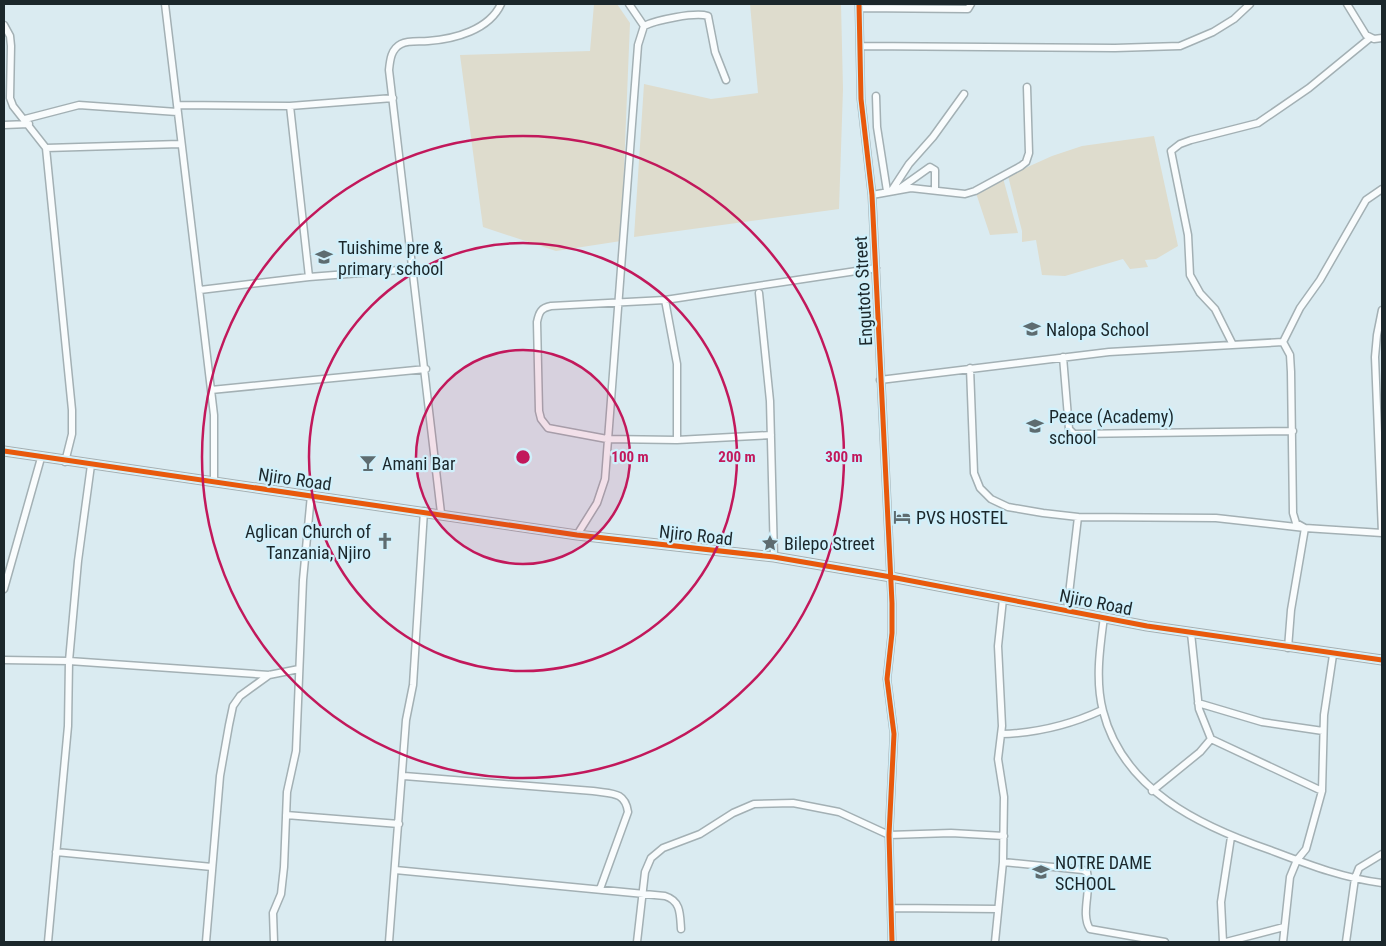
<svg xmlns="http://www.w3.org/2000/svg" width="1386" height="946" font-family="'Roboto Condensed',sans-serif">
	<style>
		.green { fill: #dedccd }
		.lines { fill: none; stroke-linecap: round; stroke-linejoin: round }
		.street-casing { stroke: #a3b0b4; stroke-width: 9 }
		.secondary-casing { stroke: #a3b0b4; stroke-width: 11 }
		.street { stroke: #f9fcfd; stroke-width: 6 }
		.secondary { stroke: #f0f1ee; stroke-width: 9 }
		.cycleway-casing { stroke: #d0f0fb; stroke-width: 8 }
		.cycleway { stroke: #e8590c; stroke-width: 5 }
		.ring { fill: none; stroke: #c2185b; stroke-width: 2.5 }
		.labels { text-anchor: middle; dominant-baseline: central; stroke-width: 4.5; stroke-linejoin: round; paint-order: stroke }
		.poi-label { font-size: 18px; fill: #1b272b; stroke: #d0f0fb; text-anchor: start }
		.street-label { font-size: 18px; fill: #1b272b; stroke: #d0f0fb }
		.centre { fill: #c2185b; stroke: #d0f0fb; stroke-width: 2.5 }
		.ring-label { font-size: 15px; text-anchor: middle; font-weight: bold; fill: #c2185b; stroke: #d0f0fb; stroke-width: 4.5; stroke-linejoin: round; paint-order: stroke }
	</style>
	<rect width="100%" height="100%" fill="#daebf1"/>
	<path class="green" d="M594,4H617L630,23L621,241L556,251L483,227L460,55L590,51Z
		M750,4H841L843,89L839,209L634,237L644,84L711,99L758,93Z
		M1154,136L1178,246L1156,259L1145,260L1148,267L1130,269L1123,259L1065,276L1042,275L1036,240L1022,242V231L1008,176L1052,156L1082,146Z
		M1003,178L1018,233L990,235L976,193L996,183Z"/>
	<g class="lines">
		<g class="street-casing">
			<path id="street" d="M165,4L214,415V482
				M629,4L644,26
				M859,4L861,99L872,195L892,603V633L887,679L894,734L889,835L892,942
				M1347,4L1366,35L1374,39L1382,38
				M859,8L968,9L971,4
				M4,25L10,36L11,46L10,98L13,106L46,148L72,410V434L65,462
				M861,46L1115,48L1180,46L1213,32L1234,19L1250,4
				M876,96L877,127L887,191
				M177,105L290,106L393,98
				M290,106L309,277
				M25,119L79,105L177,112
				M4,125L29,124
				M46,148L180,144
				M899,189L930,167L935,170V189
				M892,190L909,164L933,137L964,94
				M872,195L911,188L965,194L975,191L1021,166L1026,162L1029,153L1027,87
				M200,290L309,277L412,269
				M759,293L770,401L774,557
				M665,300L677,364V440
				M1283,342L1290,355L1291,372L1293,513L1296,523L1305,528L1291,610L1288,648
				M1232,343L1215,309L1200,293L1190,275L1188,235L1171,151L1180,144L1191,140L1258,123L1309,88L1370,38
				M1063,357L1069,429L1074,434L1293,431
				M970,368L974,473L980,488L991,499L1008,507L1043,513L1078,517L1216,518L1305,528L1382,533
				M880,380L1109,352L1283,342L1300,308L1320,280L1366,200L1382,189
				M211,390L426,369
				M771,435L677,440L607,439L548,428L541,419L539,411L537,322C539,312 541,308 551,306L665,300L876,268
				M441,513L389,70C390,60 391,49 401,44C409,40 420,42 428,41C455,39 489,30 501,4
				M1382,533L1375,357L1377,335L1382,310
				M577,535L597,503L605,479L638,45L644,26C656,20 695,12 708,16L715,52L726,80
				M4,589L41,458
				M1067,611L1078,517
				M1104,617C1100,647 1095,681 1103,711C1123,790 1200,826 1270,850C1307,864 1342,878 1382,883
				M4,660L69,661L269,675L299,669
				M1198,703L1262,722L1323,731
				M1001,734C1037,733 1070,725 1102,710
				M1211,739L1322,791
				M404,776L593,791C611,794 625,791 628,812L600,889
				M1152,791L1200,752L1211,739L1199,709L1191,633
				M286,815L399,824
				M56,852L212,867
				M1003,862L1083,870L1087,872C1092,889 1080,914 1090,929L1165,942
				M395,870L665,896C681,901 680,914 681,929
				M891,908L998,909
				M48,942L68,726L69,661L78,561L91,465
				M206,942L220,776L229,725L233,706L240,696L269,675
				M274,942L273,913L281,894L284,867L287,792L296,751L303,580L311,495
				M389,942L406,720L413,685L424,511
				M637,942L645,872L651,858L663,848L700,834L733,813L754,804L793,803L839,812L889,835L951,833L1004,836
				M995,942L1003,862L1004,797L998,759L1002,726L998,646L1003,599
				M1223,942L1221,902L1231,837
				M1226,942L1284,927
				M1283,942L1290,877L1297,860L1306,849L1322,791L1324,715L1333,655
				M1346,942L1355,878L1359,868L1382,854"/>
		</g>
		<g class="secondary-casing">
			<path id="secondary" d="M4,451L577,535L774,557L891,577L1147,626L1382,660"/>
		</g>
		<use href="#street" class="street"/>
		<use href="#secondary" class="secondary"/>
		<g class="cycleway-casing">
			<path id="cycleway" d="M859,4L861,99L872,195L892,603V633L887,679L894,734L889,835L892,942
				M4,451L577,535L774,557L891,577L1147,626L1382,660"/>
		</g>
		<use href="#cycleway" class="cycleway"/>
	</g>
	<circle cx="523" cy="457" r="107" fill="#c2185b" fill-opacity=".12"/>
	<g class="ring">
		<circle cx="523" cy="457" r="107"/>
		<circle cx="523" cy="457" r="214"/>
		<circle cx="523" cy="457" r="321"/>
	</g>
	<defs>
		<g id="school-bare" transform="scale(1.35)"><path d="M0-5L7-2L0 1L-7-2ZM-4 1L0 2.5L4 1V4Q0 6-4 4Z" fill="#5e6c70" stroke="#d0f0fb" stroke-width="2.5" paint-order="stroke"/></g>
		<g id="bar-bare" transform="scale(1.35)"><path d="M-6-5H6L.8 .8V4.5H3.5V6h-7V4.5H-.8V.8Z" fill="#5e6c70" stroke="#d0f0fb" stroke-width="2.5" paint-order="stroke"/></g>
		<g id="hotel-bare" transform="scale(1.35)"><path d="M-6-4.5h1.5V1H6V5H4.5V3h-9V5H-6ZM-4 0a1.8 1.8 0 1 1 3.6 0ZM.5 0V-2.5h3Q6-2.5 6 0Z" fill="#5e6c70" stroke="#d0f0fb" stroke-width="2.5" paint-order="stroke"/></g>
		<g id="church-bare" transform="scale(1.35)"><path d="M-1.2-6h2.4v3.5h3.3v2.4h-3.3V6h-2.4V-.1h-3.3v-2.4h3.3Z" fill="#5e6c70" stroke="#d0f0fb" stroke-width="2.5" paint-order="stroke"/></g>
		<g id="sight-bare" transform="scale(1.35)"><path d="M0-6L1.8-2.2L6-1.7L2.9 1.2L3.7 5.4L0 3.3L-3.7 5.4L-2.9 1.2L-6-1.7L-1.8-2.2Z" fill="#5e6c70" stroke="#d0f0fb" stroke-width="2.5" paint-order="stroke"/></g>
	</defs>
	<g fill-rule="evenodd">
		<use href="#school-bare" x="324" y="257"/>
		<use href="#school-bare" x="1032" y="329"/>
		<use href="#school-bare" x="1035" y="426"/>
		<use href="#bar-bare" x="368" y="463"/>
		<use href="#hotel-bare" x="902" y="517"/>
		<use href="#church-bare" x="385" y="541"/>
		<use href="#sight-bare" x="770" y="543"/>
		<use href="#school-bare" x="1041" y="872"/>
	</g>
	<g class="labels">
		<g class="poi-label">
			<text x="338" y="247">Tuishime pre &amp;<tspan x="338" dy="21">primary school</tspan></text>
			<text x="1046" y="329">Nalopa School</text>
			<text x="1049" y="416">Peace (Academy)<tspan x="1049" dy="21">school</tspan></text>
			<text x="382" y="463">Amani Bar</text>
			<text x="916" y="517">PVS HOSTEL</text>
			<text x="371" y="531" text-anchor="end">Aglican Church of<tspan x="371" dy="21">Tanzania, Njiro</tspan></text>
			<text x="784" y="543">Bilepo Street</text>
			<text x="1055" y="862">NOTRE DAME<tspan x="1055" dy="21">SCHOOL</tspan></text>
		</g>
		<g class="street-label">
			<text transform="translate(863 291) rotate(-93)">Engutoto Street</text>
			<text transform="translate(295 479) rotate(8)">Njiro Road</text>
			<text transform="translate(696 535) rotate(6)">Njiro Road</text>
			<text transform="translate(1096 602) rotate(11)">Njiro Road</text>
		</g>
	</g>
	<circle cx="523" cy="457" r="8" class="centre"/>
	<g class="ring-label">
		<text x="630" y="462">100 m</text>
		<text x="737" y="462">200 m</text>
		<text x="844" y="462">300 m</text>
	</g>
	<rect width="1386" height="946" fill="none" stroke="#1b272b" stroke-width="10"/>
</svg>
